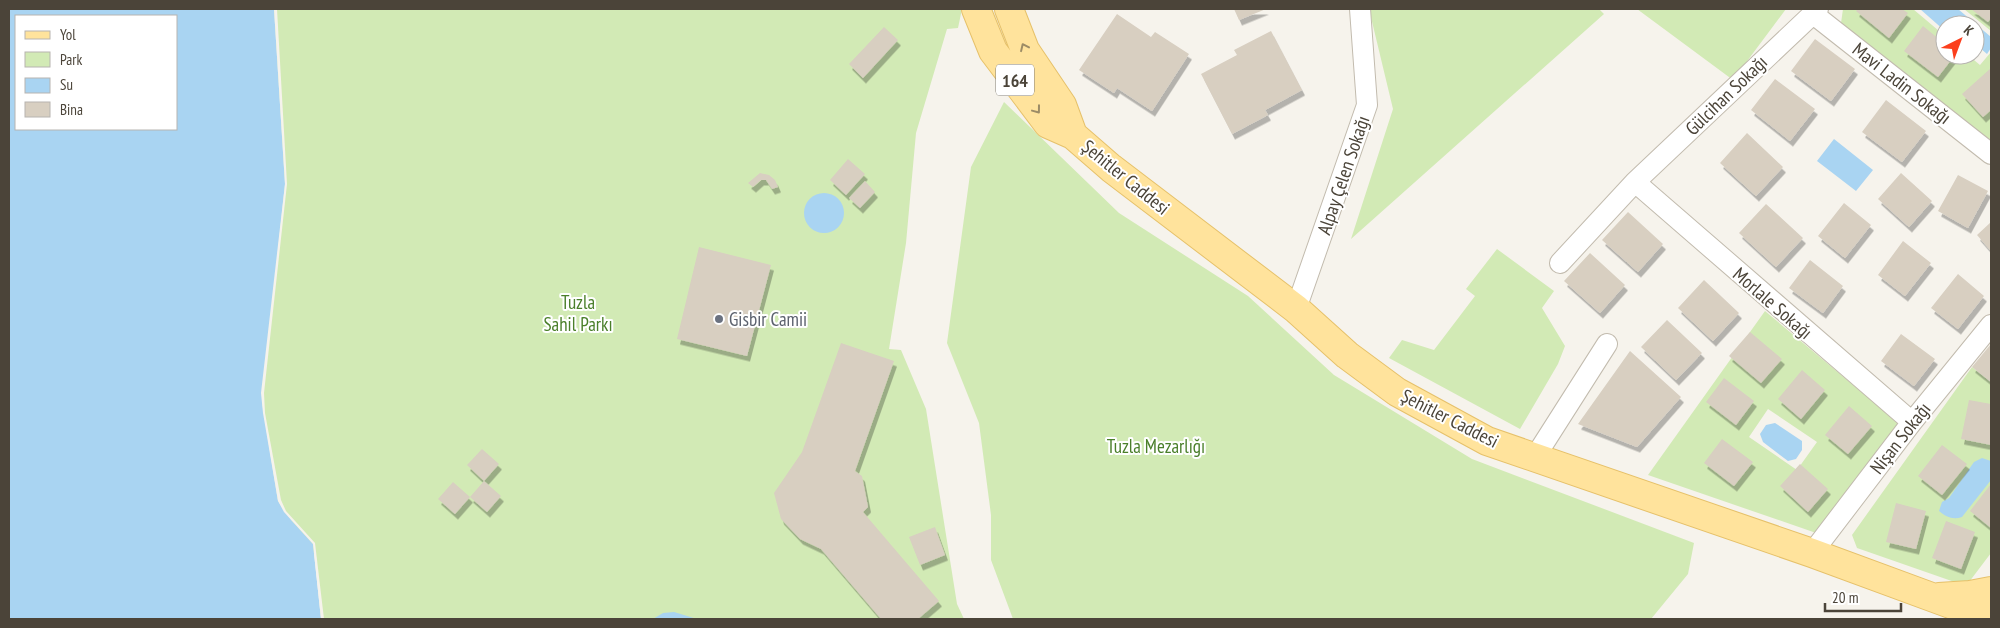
<svg xmlns="http://www.w3.org/2000/svg" width="2000" height="628" font-family="'PT Sans Narrow',sans-serif">
	<style>
		.green { fill: #d2eab5; fill-rule: evenodd }
		.water { fill: #a9d4f2; fill-rule: evenodd }
		.pier { fill: #f6f3ec }
		.building { fill: #d8cfc1; filter: url(#shadow) }
		.lines { fill: none; stroke-linecap: round; stroke-linejoin: round }
		.street-casing { stroke: #c2bbae; stroke-width: 22 }
		.primary-casing { stroke: #e6c16a; stroke-width: 30 }
		.street { stroke: #fff; stroke-width: 20 }
		.primary { stroke: #ffe39c; stroke-width: 28 }
		.oneway { stroke: #9c8c66 }
		.worship-dot { fill: #6b7280; stroke: #fff; stroke-width: 2 }
		.labels { text-anchor: middle; dominant-baseline: central; stroke-width: 4; stroke-linejoin: round; paint-order: stroke }
		.shield { fill: #fff; stroke: #817c74; stroke-width: 1 }
		.shield-label { font-size: 18px; font-weight: bold; fill: #4b4439 }
		.street-label { font-size: 19px; fill: #4b4439; stroke: #fff }
		.park-label { font-size: 19px; fill: #4a7f2a; stroke: #fff }
		.worship-label { font-size: 19px; fill: #5b616d; stroke: #fff; text-anchor: start }
	</style>
	<defs>
		<filter id="shadow"><feDropShadow dx="3" dy="5.5" stdDeviation="0" flood-color="#0004"/></filter>
	</defs>
	<rect width="100%" height="100%" fill="#f6f3ec"/>
	<path class="green" d="M274,9H962L958,28L947,29L916,133L906,243L889,349L901,350L926,409L957,604L964,619H321L316,556L278,501L262,402L285,184Z
		M1369,9H1599L1604,14L1351,239L1393,109Z
		M1637,9H1786L1733,80Z
		M1843,9H1913L1945,36V55H1968L1980,65L1991,52V141L1841,23Z
		M1964,9H1991V31Z
		M1004,102L1119,213L1248,296L1334,375L1472,459L1694,543L1688,574L1651,619H1013L991,560V515L979,423L947,343L971,167Z
		M1497,249L1554,291L1542,308L1565,346L1558,364L1520,429L1389,358L1402,340L1434,350L1475,296L1466,289Z
		M1765,311L1902,426L1819,534L1648,475ZM1768,409L1817,442L1797,470L1749,437Z
		M1972,367L1991,382V553L1966,586L1857,548L1852,535Z"/>
	<path class="water" d="M9,9H274L285,184L262,402L278,501L292,521L313,544L321,619H9ZM16,16H176V129H16Z
		M1920,9H1958L1991,37V48L1987,54L1980,48H1975V25H1945V31Z
		M1834,139L1873,170L1856,191L1817,161Z
		M804 213a20 20 0 1 1 40 0a20 20 0 1 1-40 0Z
		M1775,423L1802,441V450L1796,459L1788,461L1763,442L1760,434L1766,425Z
		M1982,458L1991,461V480L1962,517C1953,520 1946,517 1939,511L1942,502L1949,498L1974,462Z
		M674,612L697,619H653L663,613Z"/>
	<path class="pier" d="M274,9H277L287,184L264,393L265,413L281,500L286,511L315,543L324,619H321L313,544L284,512L278,501L263,413L261,393L285,184Z"/>
	<path class="building" d="M1234,9H1266L1239,20Z
		M1858,9H1902L1908,13L1889,38L1856,11Z
		M1971,9H1991V18L1988,22Z
		M1117,14L1151,37L1155,32L1189,54L1152,111L1117,88L1114,93L1079,70Z
		M1923,26L1945,44V55H1955L1938,77L1904,51Z
		M884,27L898,40L863,78L849,64Z
		M1271,31L1302,90L1265,110L1268,115L1232,134L1201,74L1237,55L1234,50Z
		M1815,39L1855,69L1831,101L1791,71Z
		M1991,68V110L1983,117L1962,94Z
		M1775,79L1815,109L1790,141L1751,110Z
		M1886,100L1926,131L1902,162L1862,132Z
		M1747,133L1783,167L1756,196L1720,163Z
		M848,159L865,174L846,195L830,180Z
		M760,173L769,175L775,180L778,187L772,189L766,180H761L753,187L748,183Z
		M1901,173L1932,201L1909,227L1878,199Z
		M1958,175L1988,191L1968,228L1938,211Z
		M865,181L875,192L860,208L849,198Z
		M1844,203L1871,225L1845,258L1818,236Z
		M1766,204L1803,238L1776,267L1739,233Z
		M1628,212L1663,244L1638,272L1602,240Z
		M1991,222V251L1977,235Z
		M1903,241L1931,263L1905,296L1878,275Z
		M699,247L771,265L747,356L677,339Z
		M1590,253L1625,285L1600,313L1564,281Z
		M1810,260L1843,286L1823,313L1789,288Z
		M1958,274L1984,296L1958,329L1931,308Z
		M1704,280L1739,313L1713,341L1678,308Z
		M1667,320L1702,353L1676,380L1641,347Z
		M1750,332L1782,359L1761,383L1729,356Z
		M1901,334L1935,359L1914,386L1881,361Z
		M841,343L894,361L855,471L862,476L868,507L863,512L939,601L918,619H881L821,549L800,539L781,519L774,493L802,452Z
		M1991,344V382L1972,367Z
		M1630,351L1681,397L1637,447L1578,424Z
		M1802,370L1825,390L1801,419L1778,399Z
		M1724,378L1754,401L1736,425L1706,402Z
		M1969,400L1991,404V445L1961,439Z
		M1849,406L1872,426L1848,454L1825,435Z
		M1722,439L1753,462L1734,486L1704,463Z
		M1942,445L1967,464L1942,495L1918,476Z
		M482,449L499,464L484,481L467,465Z
		M1800,464L1828,489L1808,512L1780,486Z
		M484,481L501,496L487,512L470,497Z
		M453,482L470,497L455,514L438,499Z
		M1991,484V528L1970,511Z
		M1896,503L1926,511L1916,549L1886,542Z
		M1946,521L1975,532L1961,569L1932,558Z
		M935,527L945,555L920,565L909,537Z"/>
	<g class="lines">
		<g class="street-casing">
			<path id="street" d="M1812,13L1991,154
				M1635,182L1912,422
				M1560,263L1635,182L1818,9
				M1296,309L1367,105L1360,9
				M1535,457L1607,344
				M1812,553L1912,422L1991,325"/>
		</g>
		<g class="primary-casing">
			<path id="primary" d="M976,9L993,51L1048,124L1073,135L1111,168L1296,309L1347,355L1397,392L1487,441L1812,553L1975,613L1991,614
				M1009,9L1025,50L1062,105L1073,135
				M1939,597L1970,595L1991,591"/>
		</g>
		<use href="#street" class="street"/>
		<use href="#primary" class="primary"/>
	</g>
	<defs><path id="oneway-chevron" d="M-2-3.5L2.5 0L-2 3.5" fill="none" stroke-width="1.6" stroke-linecap="round" stroke-linejoin="round" transform="scale(1.25)"/></defs>
	<g class="oneway">
		<use href="#oneway-chevron" transform="translate(1024 47) rotate(-115)"/>
		<use href="#oneway-chevron" transform="translate(1037 110) rotate(53)"/>
	</g>
	<circle class="worship-dot" cx="719" cy="319" r="5"/>
	<g class="labels">
		<rect class="shield" x="996" y="64.5" width="38" height="31" rx="4"/>
		<g class="shield-label">
			<text x="1015" y="80">164</text>
		</g>
		<g class="street-label">
			<text transform="translate(1902 83) rotate(38)">Mavi Ladin Sokağı</text>
			<text transform="translate(1726 95) rotate(-44)">Gülcihan Sokağı</text>
			<text transform="translate(1343 175) rotate(-71)">Alpay Çelen Sokağı</text>
			<text transform="translate(1126 177) rotate(39)">Şehitler Caddesi</text>
			<text transform="translate(1773 303) rotate(41)">Morlale Sokağı</text>
			<text transform="translate(1450 418) rotate(27)">Şehitler Caddesi</text>
			<text transform="translate(1900 438) rotate(-52)">Nişan Sokağı</text>
		</g>
		<g class="park-label">
			<text x="578" y="302">Tuzla<tspan x="578" dy="22">Sahil Parkı</tspan></text>
			<text x="1156" y="446">Tuzla Mezarlığı</text>
		</g>
		<g class="worship-label">
			<text x="729" y="319">Gisbir Camii</text>
		</g>
	</g>
	<rect width="2000" height="628" fill="none" stroke="#4b4439" stroke-width="20"/>
	<rect x="15" y="15" width="162" height="115" fill="#ffffff" stroke="#b7b4b0"/>
	<rect x="25" y="31" width="25" height="8" fill="#ffe39c" stroke="#b7b4b0"/>
	<text x="60" y="40" font-size="15" fill="#4b4439">Yol</text>
	<rect x="25" y="52" width="25" height="15" fill="#d2eab5" stroke="#b7b4b0"/>
	<text x="60" y="65" font-size="15" fill="#4b4439">Park</text>
	<rect x="25" y="78" width="25" height="15" fill="#a9d4f2" stroke="#b7b4b0"/>
	<text x="60" y="90" font-size="15" fill="#4b4439">Su</text>
	<rect x="25" y="102" width="25" height="15" fill="#d8cfc1" stroke="#b7b4b0"/>
	<text x="60" y="115" font-size="15" fill="#4b4439">Bina</text>
	<g transform="translate(1960 40) rotate(42)"><circle r="24" fill="#ffffff" stroke="#b7b4b0"/>
	<path d="M0-4L9 19L0 12L-9 19Z" fill="#fc3f1d"/>
	<text y="-8" font-size="14" font-weight="bold" text-anchor="middle" fill="#4b4439">K</text>
	</g>
	<path d="M1825 603v8h76v-8" fill="none" stroke="#4b4439" stroke-width="2.5"/>
	<text x="1832" y="603" font-size="15" fill="#4b4439" stroke="#ffffff" stroke-width="4" paint-order="stroke">20 m</text>
</svg>
